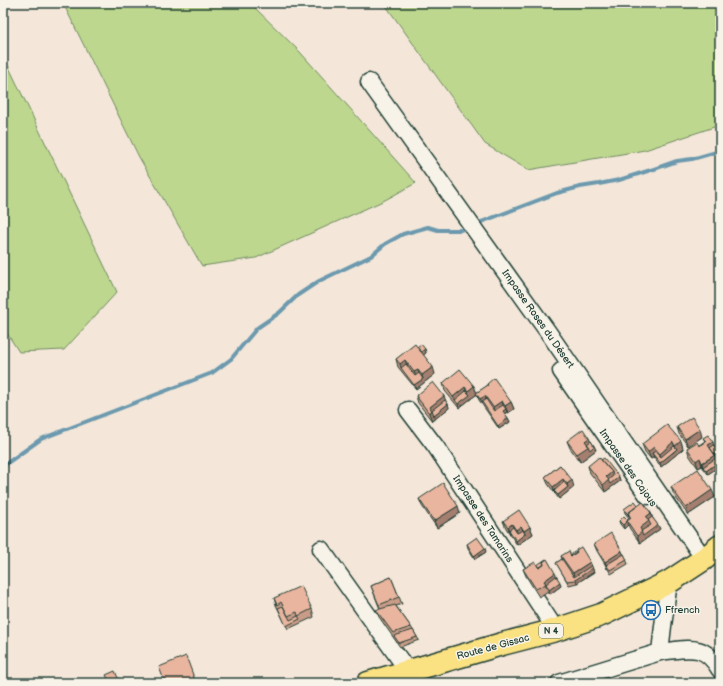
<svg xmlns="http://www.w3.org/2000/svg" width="723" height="686" font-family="'Balsamiq Sans',sans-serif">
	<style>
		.green { fill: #bed78e; stroke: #6e8a61 }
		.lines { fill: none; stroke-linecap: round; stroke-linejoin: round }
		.stream { stroke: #6c99ae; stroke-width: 4 }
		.minor-casing { stroke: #1f3d34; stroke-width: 19 }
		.primary-casing { stroke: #1f3d34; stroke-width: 25 }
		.minor { stroke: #f7f3e8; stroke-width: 16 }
		.primary { stroke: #fae181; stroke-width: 22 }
		.wall { fill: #c99c88; stroke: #1f3d34 }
		.shaded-wall { fill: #a47f6f; stroke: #1f3d34 }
		.building { fill: #eab59e; stroke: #1f3d34 }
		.labels { text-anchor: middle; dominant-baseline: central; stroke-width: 3; stroke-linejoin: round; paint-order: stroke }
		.shield { fill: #f7f3e8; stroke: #60746a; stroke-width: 1 }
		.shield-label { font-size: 9px; font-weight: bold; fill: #1f3d34 }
		.street-label { font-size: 10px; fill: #1f3d34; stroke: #f7f3e8 }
		.poi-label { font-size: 10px; fill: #1f3d34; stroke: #f7f3e8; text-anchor: start }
	</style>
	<rect width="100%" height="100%" fill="#f4e7d9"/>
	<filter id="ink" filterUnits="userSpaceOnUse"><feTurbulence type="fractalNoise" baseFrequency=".025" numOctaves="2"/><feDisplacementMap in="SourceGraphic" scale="8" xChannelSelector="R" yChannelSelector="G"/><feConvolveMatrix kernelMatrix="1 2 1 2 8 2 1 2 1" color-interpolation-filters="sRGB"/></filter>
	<g filter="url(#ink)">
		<path class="green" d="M63,3H250L300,52L416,183L385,200L256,258L202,266L139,157Z
			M384,3H720V125L645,150L528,170L485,144Z
			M3,55L117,292L64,350L19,352L3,327Z"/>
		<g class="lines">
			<path class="stream" d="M476,224L557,193L580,187L599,184L619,180L654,169L677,161L692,159L720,151
				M3,466L41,439L212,373L231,359L257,328L279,313L298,295L319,281L371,256L385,244L403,234L428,227L438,230H461L468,227"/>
			<g class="minor-casing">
				<path id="minor" d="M369,82L548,332L704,559
					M561,371L648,496
					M408,410L436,447L556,630
					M321,549L408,671
					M660,652C688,649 704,642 720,670
					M559,683L660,652L663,626L669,582"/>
			</g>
			<g class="primary-casing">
				<path id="primary" d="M368,683L502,644L556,630L601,615L669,582L704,559L720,546"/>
			</g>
			<use href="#minor" class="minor"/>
			<use href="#primary" class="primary"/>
		</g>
		<path class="wall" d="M417,347L425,349L426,353L423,355L435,374L416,389L398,367L396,359Z
			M443,383L474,386L477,394L459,408L445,391Z
			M487,384L511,402L514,409L508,413L507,412L505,414L508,418L510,422L499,429L479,400L476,393L487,386Z
			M416,396L445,400L448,404L449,408L432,421L418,403Z
			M677,427L702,437L688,446L679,434Z
			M703,438L714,445L720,455V466L708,474L702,466L698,468L689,455L687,448L699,445L705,441Z
			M567,441H591L594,446L596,450L580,462L570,448Z
			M681,441L683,449L661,467L654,457L651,459L645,452L642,444Z
			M601,460L619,477L620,481L605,492L590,473L588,466Z
			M560,465L574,487L559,499L548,484L545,477Z
			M671,487L715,497L688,515L674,495Z
			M419,499L460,513L437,528L422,506Z
			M638,505L651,513L652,517L660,529L640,543L630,529L628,525L624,529L620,524L619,521L629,520L630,519L625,513L624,509Z
			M503,521L530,527L533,534L517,545L506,528Z
			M467,544L486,552L475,559L468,548Z
			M594,544L624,554L628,564L611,574L597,551Z
			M570,555L590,562L594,572L577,583L569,585L558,566L556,563L562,559L561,556Z
			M537,565L556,576L561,586L550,594L548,591L539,597L526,576L523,569Z
			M391,577L402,604L396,606L411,627L413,630L417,637L419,640L400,647L379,617L376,610L380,609L371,586Z
			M274,598L312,609L314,617L288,629L276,605Z"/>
		<path class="shaded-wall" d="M425,349L426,353L422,356L421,352Z
			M405,360L408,368H401L400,364Z
			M433,367L435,374L416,389L414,385L423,379L422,375Z
			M418,370L420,377L417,379L414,372Z
			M474,386L477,394L459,408L458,404L469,395L468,391Z
			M465,387L467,395L455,400L453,397Z
			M444,396L447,404L433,414L435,418L432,421L429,413L430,407Z
			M485,396L487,403L482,402L480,399Z
			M502,401L504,409L495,415L493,407Z
			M511,402L514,409L508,413L505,406Z
			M448,404L449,408L435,419L434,415Z
			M506,409L507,412L504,414L503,411Z
			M508,418L510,422L499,429L498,426Z
			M700,429L702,437L688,446L685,439Z
			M589,438L592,445L594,446L596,450L580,462L577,454L585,441Z
			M681,441L683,449L661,467L660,463L677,449L675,446Z
			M673,442L676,450L662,461L660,454Z
			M713,442L715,449L712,452L708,445Z
			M654,447L657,454L652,453L654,457L651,459L648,452Z
			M715,455L718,462L703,467L702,463Z
			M700,458L702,466L698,468L696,461Z
			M720,461V466L708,474L706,471Z
			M612,472L619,477L620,481L605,492L603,485L606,477Z
			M563,479L565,486L554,491L555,494L553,487Z
			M572,480L574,487L559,499L558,495L568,487L567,484Z
			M712,490L715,497L688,515L686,508Z
			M458,506L460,513L437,528L434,521Z
			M651,513L653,520L658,525L660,529L640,543L637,536L640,528L646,517Z
			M628,520L627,521L628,525L624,529L623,525Z
			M512,524L514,531L509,530L510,534L508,527Z
			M521,526L524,533L519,537L516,530Z
			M530,527L533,534L517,545L516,541L525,534L524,531Z
			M485,548L486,552L475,559L474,556Z
			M622,551L625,558L606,565L607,569L605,562Z
			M590,562L594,572L577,583L573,573Z
			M555,573L558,580L547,588L544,581Z
			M560,582L561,586L550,594L549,590Z"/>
		<path class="building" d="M415,344L433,367L422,375L418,370L414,372L405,360L400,364L396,359Z
			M421,344L425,349L421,352L417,347Z
			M406,364L415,376L419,373L423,379L414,385L401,368Z
			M460,369L474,386L468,391L465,387L453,397L443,383Z
			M494,378L511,402L505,406L502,401L493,407L485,396L480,399L476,393L488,385L487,384Z
			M433,382L444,396L430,407L432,411L429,413L416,396Z
			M466,391L470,395L458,404L455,400Z
			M486,399L494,411L503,405L506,409L503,411L508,418L498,426L482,402Z
			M445,400L448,404L434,415L432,410Z
			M692,417L700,429L685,439L677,427Z
			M667,425L681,441L675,446L673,442L660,454L654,447L648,452L642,444Z
			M583,429L589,438L585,441L589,446L577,454L567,441Z
			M708,435L713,442L708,445L715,455L702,463L700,458L696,461L687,448L697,442L699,446L706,441L703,438Z
			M591,441L594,446L590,450L587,444Z
			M714,445L720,455V461L706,471L703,467L716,458L715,455L710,448Z
			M674,446L677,449L660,463L652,453L656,451L661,457Z
			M599,457L612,472L606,477L609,480L603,485L588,466Z
			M604,458L619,477L610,484L608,480L613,476L612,472L601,460Z
			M560,465L572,480L567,484L563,479L553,487L545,477Z
			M698,469L712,490L686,508L671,487Z
			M564,482L568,487L558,495L554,491Z
			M443,483L458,506L434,521L419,499Z
			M635,501L638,505L628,513L629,516L624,509Z
			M643,502L651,513L646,517L649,521L640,528L642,532L637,536L627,521L631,518L628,513Z
			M519,510L530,527L524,531L521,526L516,530L512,524L508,527L503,521Z
			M624,516L628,520L623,525L619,521Z
			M652,517L658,525L643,536L641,531L651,525L648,520Z
			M513,527L517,533L523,530L525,534L516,541L509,530Z
			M611,533L622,551L605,562L594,544Z
			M477,537L485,548L474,556L467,544Z
			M581,547L590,562L573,573L561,556L569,551L571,556L577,552L576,550Z
			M576,551L577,552L571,556L570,555Z
			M624,554L627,560L610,570L606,565Z
			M546,559L543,562L544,565L539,568L537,565Z
			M547,559L555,573L544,581L546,584L536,589L523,569L535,562L539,568L544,564L543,562Z
			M562,559L574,577L591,566L593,568L575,580L567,581L556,563Z
			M556,576L560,582L549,590L546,584Z
			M391,577L399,597L379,605L371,586Z
			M301,586L312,609L298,616L297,612L288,616L281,602L277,605L274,598Z
			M395,605L411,627L393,633L376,610Z
			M283,606L290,620L298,616L300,619L286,626L278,608Z
			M413,630L417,637L399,643L394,636Z
			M186,656L196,683H165L159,667Z
			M115,671L120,683H110L106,675Z
			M671,680L685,681V683H671Z"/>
	</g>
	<defs>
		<g id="bus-ring" transform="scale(1)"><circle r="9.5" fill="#f7f3e8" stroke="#1f6fb2" stroke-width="1.5"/><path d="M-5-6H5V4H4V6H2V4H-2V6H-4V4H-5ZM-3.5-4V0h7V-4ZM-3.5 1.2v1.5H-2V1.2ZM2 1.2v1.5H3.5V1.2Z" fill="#1f6fb2"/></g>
	</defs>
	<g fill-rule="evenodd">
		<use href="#bus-ring" x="651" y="610"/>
	</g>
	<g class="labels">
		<rect class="shield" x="539" y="624" width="24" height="14" rx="3"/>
		<g class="shield-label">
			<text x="551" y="631">N 4</text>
		</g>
		<g class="street-label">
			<text transform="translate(538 319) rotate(55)">Impasse Roses du Désert</text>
			<text transform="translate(628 468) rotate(55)">Impasse des Cajous</text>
			<text transform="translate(483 519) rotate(57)">Impasse des Tamarins</text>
			<text transform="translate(493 647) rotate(-15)">Route de Gissac</text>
		</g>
		<g class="poi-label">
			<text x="665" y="610">Ffrench</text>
		</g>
	</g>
	<rect width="723" height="686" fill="none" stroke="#f7f3e8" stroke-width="16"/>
	<rect x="8" y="8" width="707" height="670" fill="none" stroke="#1f3d34" stroke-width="1.5" filter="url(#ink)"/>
</svg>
